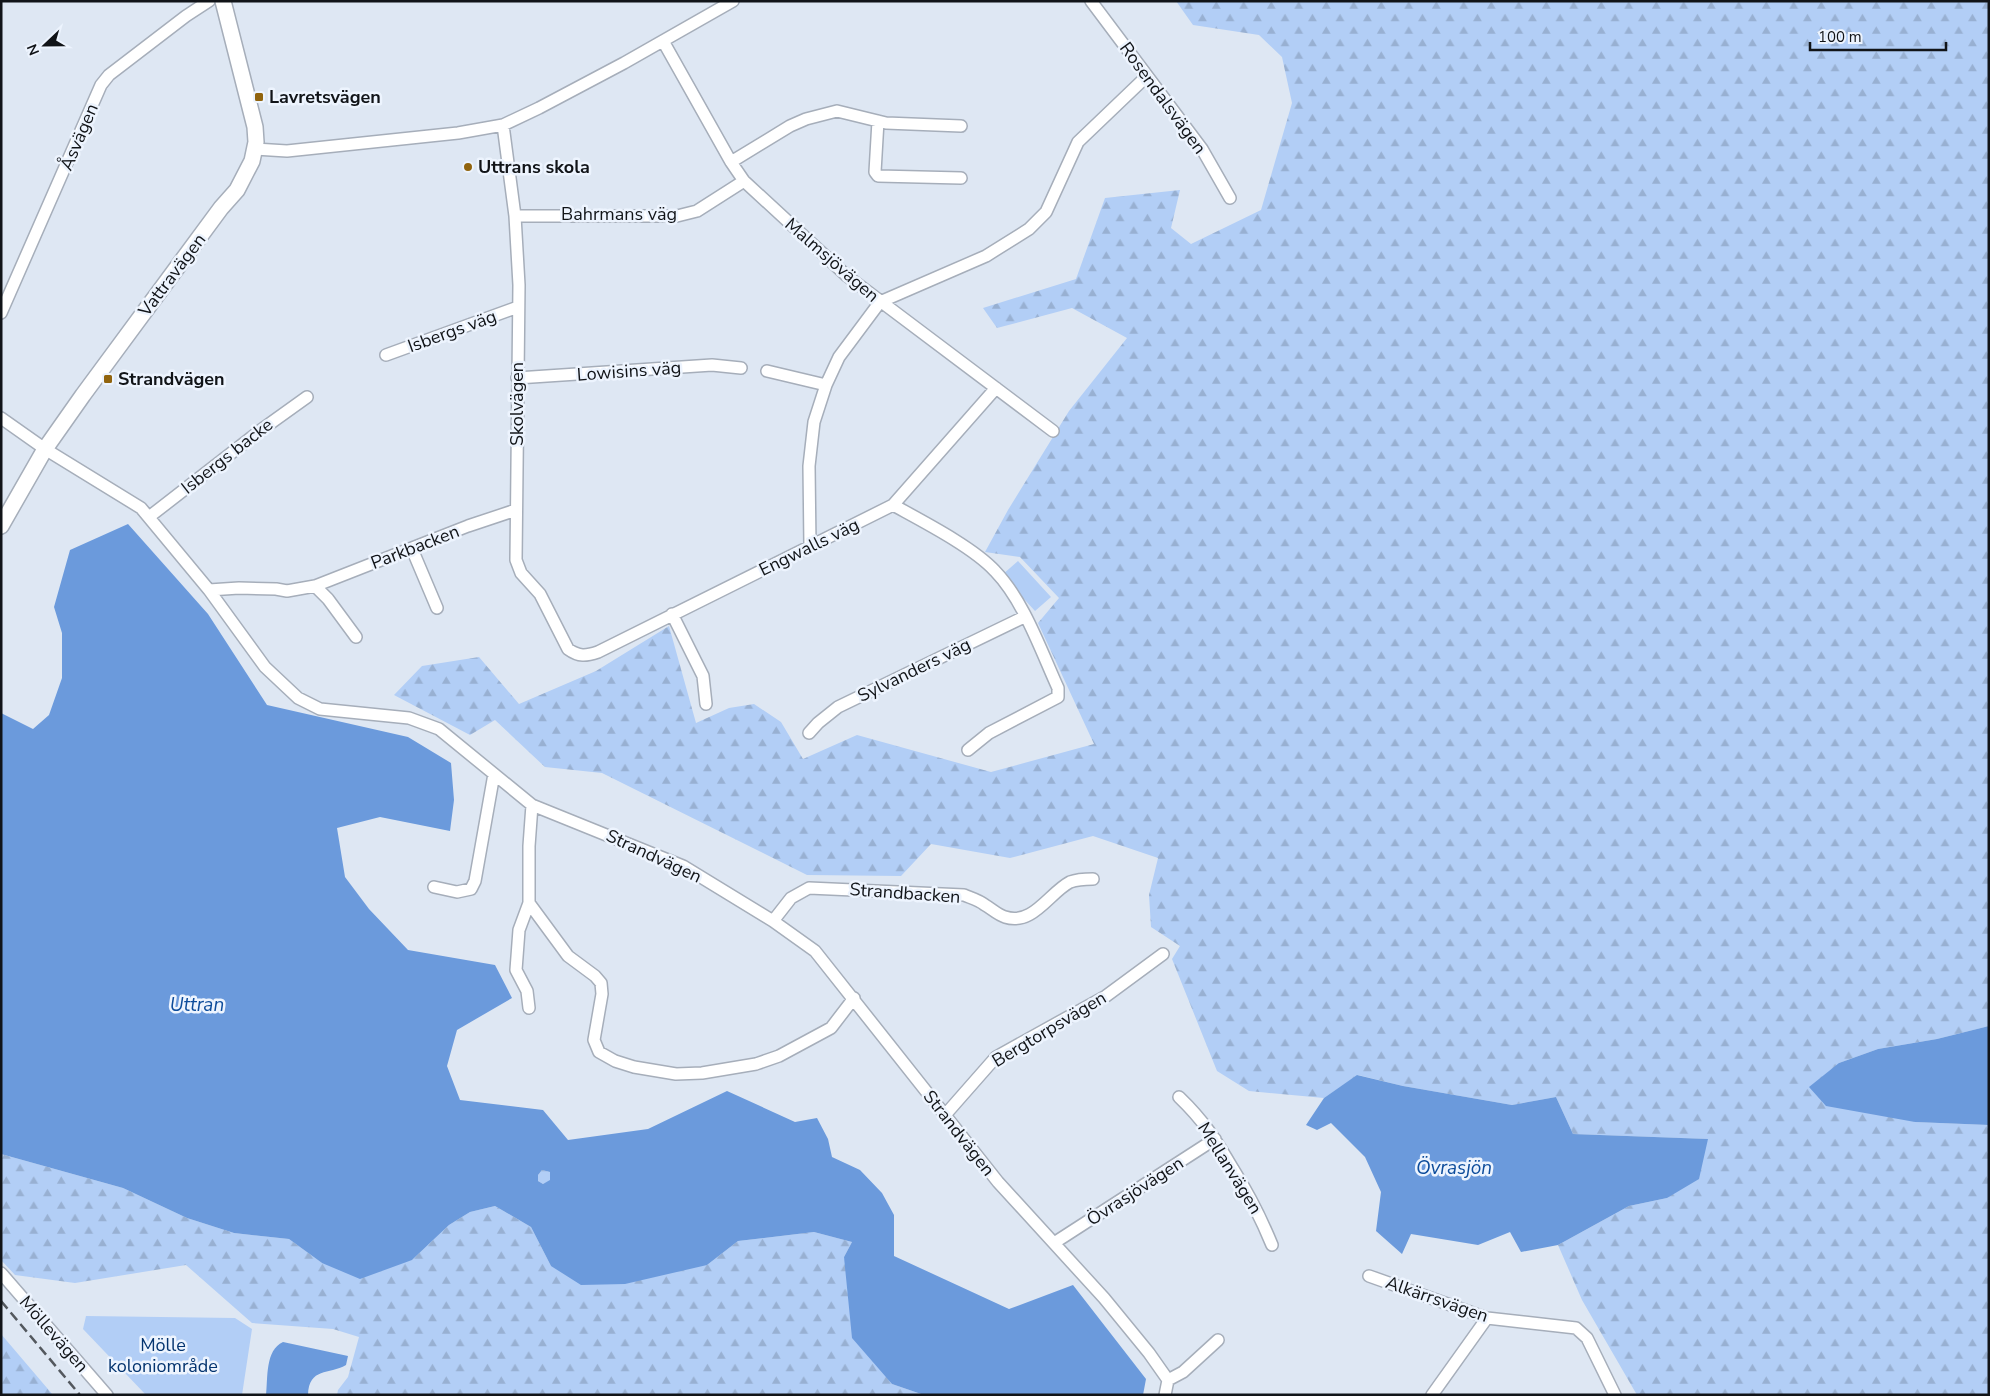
<svg xmlns="http://www.w3.org/2000/svg" width="1990" height="1396" font-family="'Nunito Sans',sans-serif">
	<style>
		.forest { fill: url(#forest-firs) }
		.garden { fill: #b2cef6 }
		.water { fill: #6b9adc; fill-rule: evenodd }
		.lines { fill: none; stroke-linecap: round; stroke-linejoin: round }
		.street-casing { stroke: #a6aeba; stroke-width: 14 }
		.secondary-casing { stroke: #a6aeba; stroke-width: 18 }
		.street { stroke: #fff; stroke-width: 11 }
		.secondary { stroke: #fff; stroke-width: 15 }
		.rail { stroke: #53585e; stroke-width: 2.5; stroke-dasharray: 10 5; stroke-linecap: butt }
		.poi-dot { fill: #91640e; stroke: #edf4fe; stroke-width: 2 }
		.labels { text-anchor: middle; dominant-baseline: central; stroke-width: 5; stroke-linejoin: round; paint-order: stroke }
		.poi-label { font-size: 18px; font-weight: bold; fill: #111418; stroke: #edf4fe; text-anchor: start }
		.street-label { font-size: 18px; fill: #111418; stroke: #edf4fe }
		.park-label { font-size: 18px; fill: #04346f; stroke: #edf4fe }
		.water-label { font-size: 19px; font-style: italic; fill: #0d4c9b; stroke: #edf4fe }
	</style>
	<defs>
		<pattern id="forest-firs" width="22" height="20" patternUnits="userSpaceOnUse" patternTransform="scale(1.25)"><rect width="22" height="20" fill="#b2cef6"/><path d="M5 1l3.5 6h-7zM16 11l3.5 6h-7z" fill="#98b0d2"/></pattern>
	</defs>
	<rect width="100%" height="100%" fill="#dee7f3"/>
	<path class="forest" d="M1176,1H1989V1026L1937,1039L1878,1049L1839,1063L1915,1122L1989,1125V1395H1637L1582,1300L1558,1245L1629,1206L1667,1198L1707,1139L1573,1134L1556,1097L1512,1105L1403,1086L1358,1075L1324,1098L1249,1091L1217,1071L1172,959L1180,946L1151,927L1149,895L1158,858L1093,836L1010,858L931,844L901,876L807,875L602,773L545,767L495,720L470,735L394,695L422,666L479,657L519,704L596,671L669,626L696,723L729,708L754,704L781,722L803,759L857,735L991,772L1094,744L1038,623L1059,598L1020,557L985,552L1008,510L1069,411L1127,338L1072,308L997,328L983,308L1076,279L1105,198L1180,190L1171,228L1191,244L1261,210L1292,103L1282,57L1259,35L1193,25Z
		M1,1154L123,1188L187,1218L234,1233L289,1239L322,1263L412,1260L449,1225L470,1212L495,1206L531,1227L551,1266L707,1265L738,1241L814,1232L852,1242L844,1257L892,1384L924,1395H337L338,1390L348,1377L359,1337L333,1329L252,1323L186,1265L75,1283L15,1275L1,1260Z
		M542,1170L550,1172V1181L543,1184L538,1181V1175Z
		M1,1334L53,1395H1Z"/>
	<path class="garden" d="M1018,561L1051,597L1035,611L1002,575Z
		M86,1316L235,1318L252,1329L242,1395H146L83,1329Z"/>
	<path class="water" d="M128,524L208,614L267,705L408,737L451,763L454,800L450,831L380,817L337,828L345,877L369,909L408,950L495,965L512,998L457,1030L447,1066L460,1100L543,1110L568,1140L648,1129L727,1091L795,1122L817,1118L828,1139L832,1157L860,1170L882,1193L894,1215V1256L1009,1309L1073,1285L1146,1379L1143,1395H924L892,1384L852,1338L844,1257L852,1242L814,1232L738,1241L707,1265L625,1284L581,1285L551,1266L531,1227L495,1206L470,1212L449,1225L412,1260L360,1279L322,1263L289,1239L234,1233L187,1218L123,1188L1,1154V713L33,729L49,715L62,678V633L54,607L70,550ZM542,1170L550,1172V1180L543,1184L538,1181V1175Z
		M1989,1026V1125L1915,1122L1826,1106L1809,1087L1839,1063L1878,1049L1937,1039Z
		M1357,1075L1403,1086L1512,1105L1556,1097L1573,1134L1708,1139L1699,1179L1667,1198L1629,1206L1558,1245L1521,1252L1510,1232L1478,1245L1411,1234L1402,1254L1376,1231L1381,1192L1365,1157L1331,1123L1317,1130L1306,1125L1324,1098Z
		M283,1342L348,1356L346,1365C329,1375 309,1367 308,1395H266C268,1378 265,1350 283,1342Z"/>
	<g class="lines">
		<g class="street-casing">
			<path id="street" d="M1091,1L1202,149L1230,198
				M663,41L731,162L744,181L847,276L1053,431
				M878,121L875,172L878,176L961,178
				M503,125L515,216L519,285L516,560L521,573L540,594L568,649C579,657 586,656 598,652L893,505L996,388
				M255,149L287,151L458,133L503,125L539,108L624,63L733,1
				M731,162L790,126L806,119L837,111L886,123L961,126
				M515,216H677L697,211L744,181
				M1,313L101,85L109,75L186,16L209,1
				M386,355L518,307
				M767,371L826,385
				M517,378L712,365L741,368
				M1,418L45,449L141,508L209,590L265,667L298,698L320,709L409,718L439,729L532,805L683,866L773,921L815,951L998,1182L1104,1298L1149,1353L1168,1380L1165,1395
				M893,505C922,521 973,547 995,571C1024,601 1041,651 1058,688V697L989,733L968,750
				M149,517L261,430L307,397
				M810,546L809,466L814,422L826,385L839,357L880,302L986,256L1029,229L1046,212L1078,142L1147,76
				M412,549L437,608
				M315,586L328,599L356,637
				M209,590L239,588L276,589L287,591L315,586L468,526L516,510
				M672,614L703,676L706,704
				M809,733L818,723L838,707L1024,617
				M532,805L529,846V903L568,956L595,976L601,983L602,994L594,1040L599,1052L615,1061L634,1067L676,1074L702,1073L756,1064L779,1056L831,1028L854,998
				M434,887L457,892L471,889L475,881L494,774
				M529,903L519,930L516,970L527,991L529,1008
				M773,921L791,898L809,888L964,895C971,898 979,900 985,905C992,909 998,915 1005,917C1033,926 1049,893 1070,882C1078,879 1086,879 1093,879
				M1179,1097C1204,1121 1216,1140 1233,1169C1248,1193 1261,1218 1272,1245
				M945,1115L996,1057L1106,996L1163,954
				M1054,1243L1215,1139
				M1,1273L107,1395
				M1369,1276L1487,1318L1576,1328L1587,1338L1615,1395
				M1168,1380L1183,1372L1218,1340
				M1432,1395L1487,1318"/>
		</g>
		<g class="secondary-casing">
			<path id="secondary" d="M1,526L45,449L83,395L221,208L237,190L252,161L256,142L255,127L223,1"/>
		</g>
		<use href="#street" class="street"/>
		<use href="#secondary" class="secondary"/>
		<path class="rail" d="M1,1301L80,1395"/>
	</g>
	<g class="poi-dot">
		<rect x="254" y="92" width="10" height="10" rx="2.5"/>
		<circle cx="468" cy="167" r="5"/>
		<rect x="103" y="374" width="10" height="10" rx="2.5"/>
	</g>
	<g class="labels">
		<g class="poi-label">
			<text x="269" y="97">Lavretsvägen</text>
			<text x="478" y="167">Uttrans skola</text>
			<text x="118" y="379">Strandvägen</text>
		</g>
		<g class="street-label">
			<text transform="translate(1163 98) rotate(54)">Rosendalsvägen</text>
			<text transform="translate(79 137) rotate(-67)">Åsvägen</text>
			<text x="619" y="214">Bahrmans väg</text>
			<text transform="translate(832 260) rotate(41)">Malmsjövägen</text>
			<text transform="translate(172 275) rotate(-53)">Vattravägen</text>
			<text transform="translate(452 331) rotate(-20)">Isbergs väg</text>
			<text transform="translate(629 371) rotate(-4)">Lowisins väg</text>
			<text transform="translate(517 404) rotate(-90)">Skolvägen</text>
			<text transform="translate(227 456) rotate(-38)">Isbergs backe</text>
			<text transform="translate(415 547) rotate(-21)">Parkbacken</text>
			<text transform="translate(809 547) rotate(-26)">Engwalls väg</text>
			<text transform="translate(914 670) rotate(-26)">Sylvanders väg</text>
			<text transform="translate(654 856) rotate(25)">Strandvägen</text>
			<text transform="translate(905 893) rotate(4)">Strandbacken</text>
			<text transform="translate(1049 1029) rotate(-31)">Bergtorpsvägen</text>
			<text transform="translate(959 1133) rotate(52)">Strandvägen</text>
			<text transform="translate(1230 1168) rotate(58)">Mellanvägen</text>
			<text transform="translate(1135 1191) rotate(-33)">Övrasjövägen</text>
			<text transform="translate(1437 1299) rotate(19)">Alkärrsvägen</text>
			<text transform="translate(54 1334) rotate(49)">Möllevägen</text>
		</g>
		<g class="park-label">
			<text x="163" y="1345">Mölle<tspan x="163" dy="21">koloniområde</tspan></text>
		</g>
		<g class="water-label">
			<text x="197" y="1005">Uttran</text>
			<text x="1454" y="1168">Övrasjön</text>
		</g>
	</g>
	<rect width="1990" height="1396" fill="none" stroke="#111418" stroke-width="5"/>
	<g transform="translate(45 45) rotate(248)" stroke="#edf4fe" stroke-width="4" paint-order="stroke">
	<path d="M0-4L9 19L0 12L-9 19Z" fill="#111418"/>
	<text y="-8" font-size="14" font-weight="bold" text-anchor="middle" fill="#111418">N</text>
	</g>
	<path d="M1810 42v8h136v-8" fill="none" stroke="#111418" stroke-width="2.5"/>
	<text x="1818" y="42" font-size="15" fill="#111418" stroke="#edf4fe" stroke-width="4" paint-order="stroke">100 m</text>
</svg>
